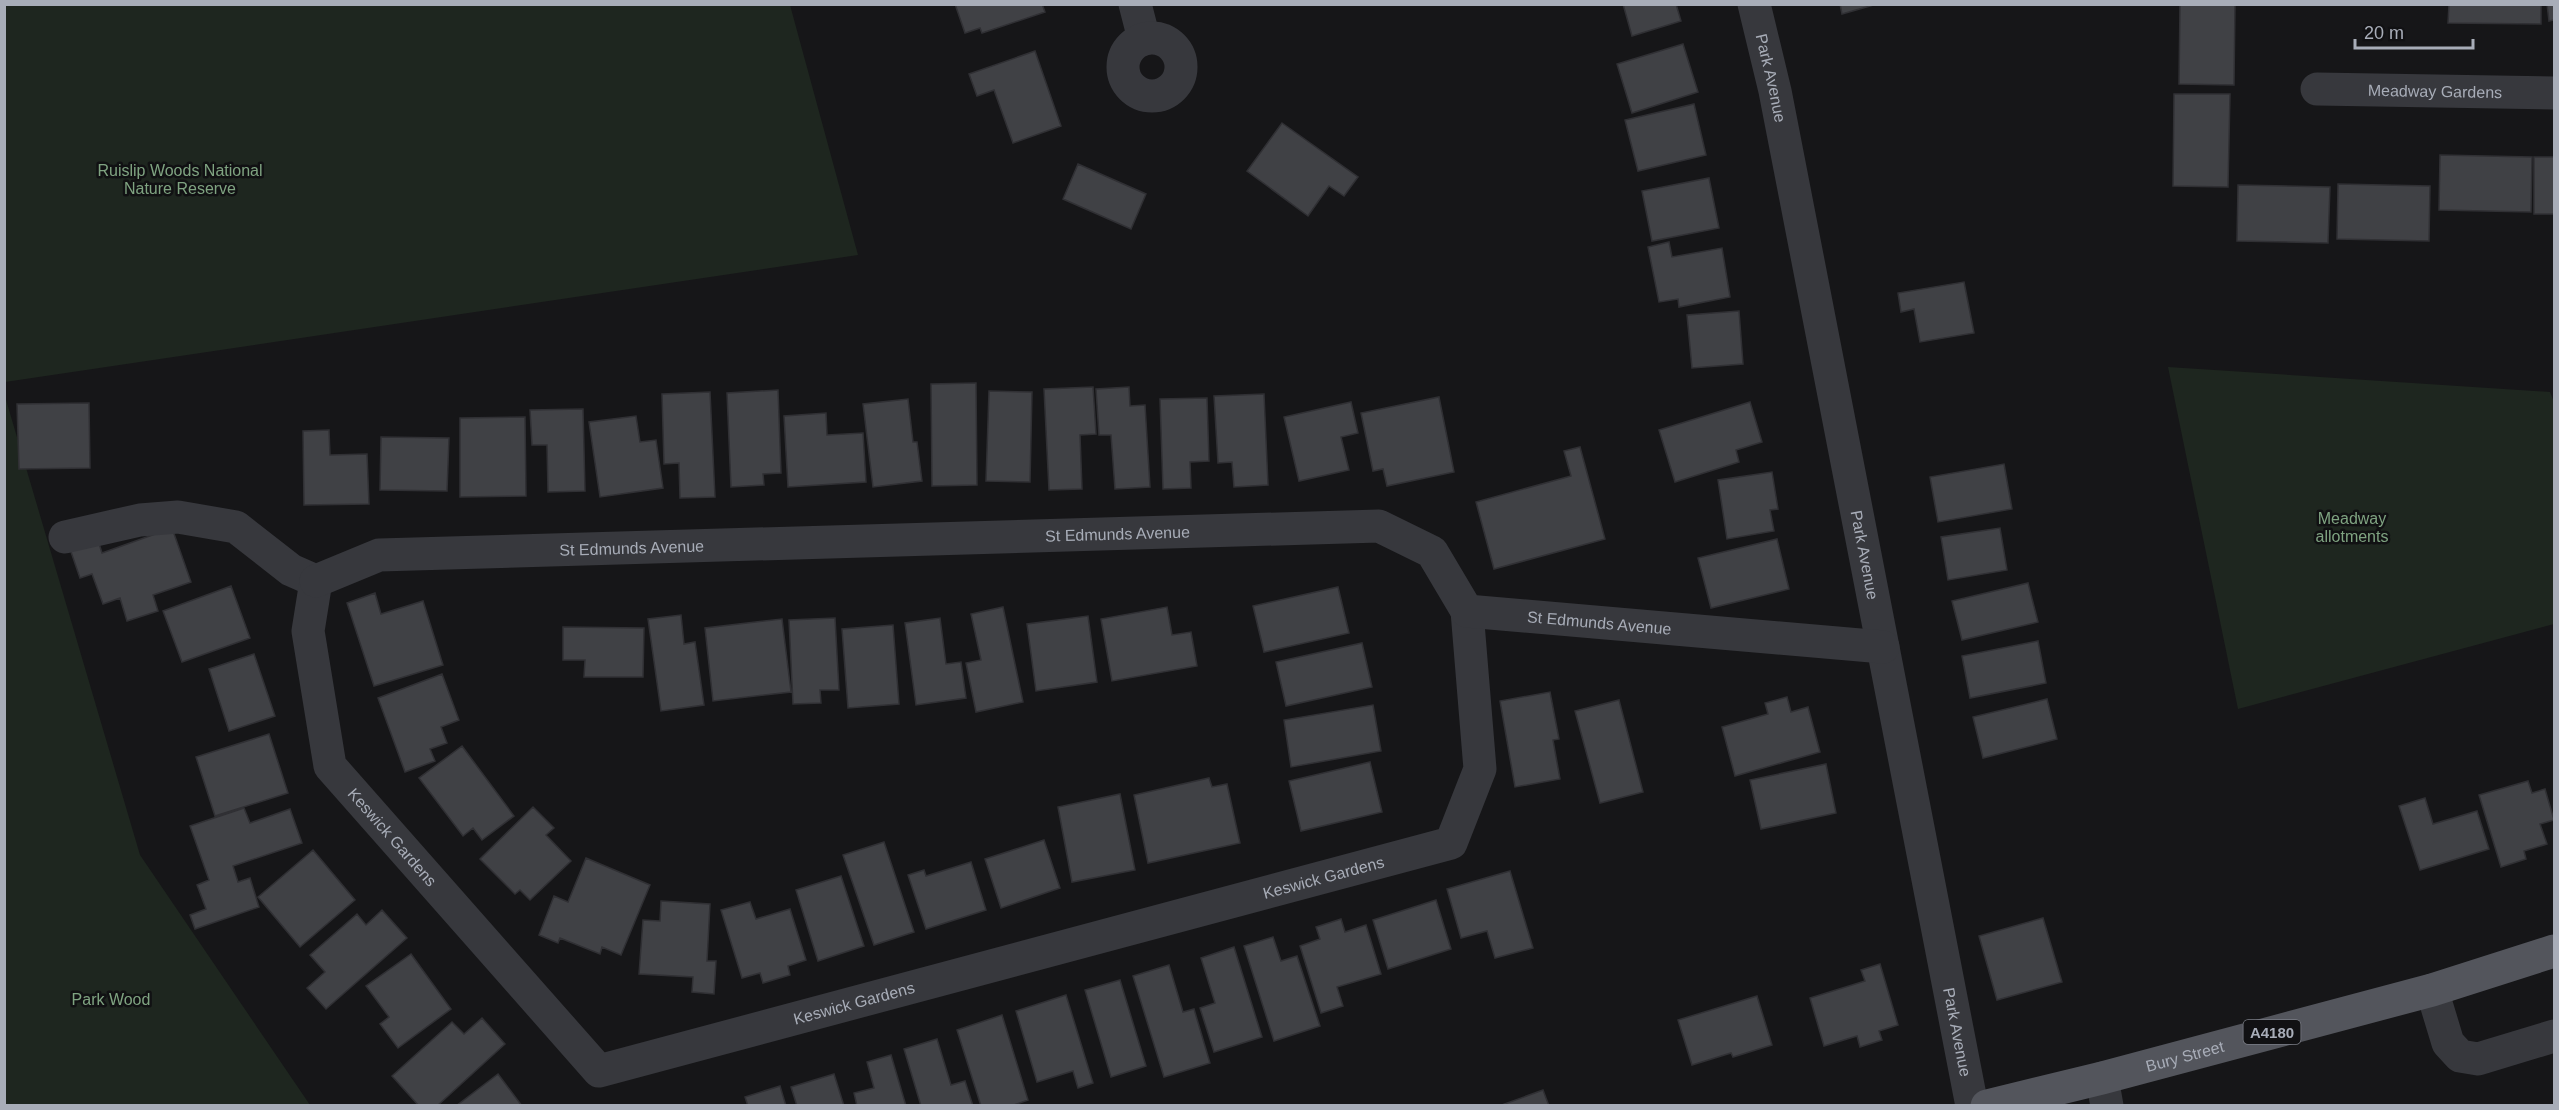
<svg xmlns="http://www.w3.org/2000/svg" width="2559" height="1110" font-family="Arial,sans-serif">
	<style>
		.green { fill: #1e261f }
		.building { fill: #404145; stroke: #303034; stroke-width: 1.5 }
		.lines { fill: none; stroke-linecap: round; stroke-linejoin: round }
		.minor { stroke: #37383d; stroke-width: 33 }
		.major { stroke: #53555c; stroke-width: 33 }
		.labels { text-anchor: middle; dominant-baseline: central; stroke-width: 5; stroke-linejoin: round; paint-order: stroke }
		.shield { fill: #111113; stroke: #7b7e86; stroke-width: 1.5 }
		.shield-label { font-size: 15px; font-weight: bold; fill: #a8adb8 }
		.street-label { font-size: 16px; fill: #a8adb8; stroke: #111113 }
		.park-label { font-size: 16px; fill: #7fa381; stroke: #111113 }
	</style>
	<rect width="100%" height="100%" fill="#161618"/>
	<path class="green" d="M5,4L790,5L858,255L5,382Z
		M2168,367L2550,392L2554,402V624L2238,709Z
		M4,393L140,855L310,1105H5Z"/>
	<path class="building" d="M955,4H1042L1045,12L982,33L980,28L965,33Z
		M1623,4H1676L1681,21L1632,36Z
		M1840,4H1877L1842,14Z
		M2180,4H2235L2234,85L2179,84Z
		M2449,4H2541V24L2448,23Z
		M2547,4H2554V20L2549,21Z
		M1683,44L1698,92L1632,113L1617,64Z
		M1035,51L1061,126L1013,143L994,90L977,96L969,74Z
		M2174,94H2230L2228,187L2173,186Z
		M1694,104L1706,155L1638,171L1625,120Z
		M1282,123L1358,177L1344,196L1329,186L1308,216L1247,171Z
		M2440,155L2532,157L2531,212L2439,210Z
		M2534,157H2554V214H2534Z
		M1078,164L1146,194L1131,229L1063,199Z
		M1709,178L1719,228L1652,241L1642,191Z
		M2338,184L2430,186L2429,241L2337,239Z
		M2238,185L2330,187L2328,243L2237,241Z
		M1669,242L1672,257L1722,248L1730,297L1679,307L1678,299L1659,302L1648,247Z
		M1964,282L1974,333L1920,342L1914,309L1901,312L1898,293Z
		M1739,311L1743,364L1692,368L1687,315Z
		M976,383L977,485L932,486L931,384Z
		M1093,387L1096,434L1080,435L1082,489L1049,490L1044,389Z
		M1129,387L1130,406L1145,405L1150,487L1115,489L1111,435H1099L1096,389Z
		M778,390L781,473L763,474L764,485L731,487L727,393Z
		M989,391L1032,392L1030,482L986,481Z
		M710,392L715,497L680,498L679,463L664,464L662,394Z
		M1264,394L1268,485L1234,487L1232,462L1218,463L1214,396Z
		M1439,397L1454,472L1387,486L1383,469L1373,471L1361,413Z
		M1207,398L1209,461L1190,462L1191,488L1163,489L1160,399Z
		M908,399L913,442H917L922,481L873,487L863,404Z
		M1351,402L1358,433L1341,437L1349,470L1299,481L1284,417Z
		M1750,402L1762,442L1736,450L1739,462L1675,482L1659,430Z
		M89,403L90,468L19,469L17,404Z
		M583,409L585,491L548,492L547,445H532L530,410Z
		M826,413L827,435L863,433L866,482L788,487L784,416Z
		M636,416L640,442L656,440L663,488L600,497L589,422Z
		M525,417L526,496L460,497V418Z
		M329,430L330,455L367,454L369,504L304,505L303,431Z
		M381,437L449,438L447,491L380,490Z
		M1580,447L1605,539L1494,569L1476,502L1571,476L1564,451Z
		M2004,464L2012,509L1938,522L1930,477Z
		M1772,472L1778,509L1770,510L1774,531L1727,539L1718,480Z
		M172,528L191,582L153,595L158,611L127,621L120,598L103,604L92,574L80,578L69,546L97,537L102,553Z
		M2000,528L2007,570L1948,580L1941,537Z
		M1777,539L1789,589L1711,608L1698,558Z
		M2028,583L2038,622L1962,640L1952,601Z
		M231,586L250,638L182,662L163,611Z
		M1338,587L1349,633L1264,652L1253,606Z
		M375,593L381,614L423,601L443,665L374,686L347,603Z
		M1003,607L1023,702L976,712L966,663L981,660L971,614Z
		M1167,607L1172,635L1191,632L1197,666L1112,681L1101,619Z
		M681,615L684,644L695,642L704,705L661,711L648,619Z
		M1088,616L1097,682L1036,691L1027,624Z
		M835,618L839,690H820L821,703L793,704L789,620Z
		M940,618L946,664L961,662L966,698L916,705L905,623Z
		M782,619L791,692L713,701L705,628Z
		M893,625L899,704L848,708L842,629Z
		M563,627L644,628L643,677H584L585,660H563Z
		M2038,641L2046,683L1970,698L1962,656Z
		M1362,643L1372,687L1286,706L1276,662Z
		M254,654L275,716L229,731L209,669Z
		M442,674L459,720L441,727L447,743L430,749L435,761L405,772L378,698Z
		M1550,692L1559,739L1553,740L1560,779L1515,787L1500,701Z
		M1787,697L1791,712L1808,707L1820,752L1735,776L1722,727L1768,714L1765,703Z
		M2047,699L2057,739L1983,758L1973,717Z
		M1619,700L1643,792L1600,803L1575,711Z
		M1373,705L1381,751L1291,767L1284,720Z
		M269,734L288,793L215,816L196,757Z
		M462,746L514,816L482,840L473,828L463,836L419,778Z
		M1370,762L1382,812L1301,831L1289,781Z
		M1826,764L1836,813L1761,829L1750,780Z
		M1209,778L1212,787L1227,784L1240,843L1148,863L1134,795Z
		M2528,781L2532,793L2545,789L2554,820L2540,824L2547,844L2524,851L2526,859L2501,867L2479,795Z
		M1120,794L1135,870L1072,882L1058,807Z
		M2425,798L2433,824L2477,811L2489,849L2420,870L2399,806Z
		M533,807L554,828L546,835L571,861L530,900L520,890L515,894L480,859Z
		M244,808L250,823L290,809L302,843L233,866L238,882L250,878L259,907L195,929L190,915L206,909L197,885L209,880L190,826Z
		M1044,840L1060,888L1001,908L985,859Z
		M884,842L914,932L874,945L843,855Z
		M313,850L355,900L300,947L258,897Z
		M586,858L650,885L621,955L602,947L600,954L560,938L558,943L539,935L554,896L568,902Z
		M971,862L986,910L926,929L908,875L924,870L926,876Z
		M1510,871L1533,948L1495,958L1487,931L1461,938L1447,889Z
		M841,876L864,946L818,961L796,890Z
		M1436,900L1451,949L1388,969L1373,920Z
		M661,901L710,904L707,961H716L714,994L692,992L693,977L639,974L643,920L660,921Z
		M750,902L756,919L790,909L806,960L788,966L790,975L763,983L760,973L742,978L721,910Z
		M382,910L407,938L326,1009L307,988L325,972L310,955L357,914L366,925Z
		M2043,918L2062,982L1997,1000L1979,936Z
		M1341,919L1345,932L1366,925L1381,974L1337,987L1343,1006L1321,1013L1300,946L1320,939L1316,927Z
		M1273,937L1281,961L1297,956L1320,1026L1274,1041L1244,946Z
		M1234,947L1262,1037L1214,1052L1200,1008L1215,1003L1201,958Z
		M411,954L451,1009L398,1048L380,1024L389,1017L366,986Z
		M1880,964L1898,1025L1879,1031L1882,1040L1860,1047L1857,1036L1824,1046L1810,998L1865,981L1861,970Z
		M1169,965L1183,1012L1194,1009L1210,1063L1164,1077L1133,976Z
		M1120,980L1146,1066L1111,1077L1085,990Z
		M1066,995L1093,1083L1078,1088L1073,1071L1037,1082L1016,1011Z
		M1757,996L1772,1045L1733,1057L1731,1053L1692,1065L1678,1020Z
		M1002,1015L1028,1100L1011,1106H981L957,1030Z
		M482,1018L505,1044L437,1106H419L392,1076L452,1022L464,1034Z
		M937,1039L951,1085L965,1081L973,1106H921L904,1049Z
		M891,1055L906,1106H857L854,1093L874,1088L867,1062Z
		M498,1074L522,1106H456Z
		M834,1074L844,1106H797L791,1087Z
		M780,1086L786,1106H748L745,1097Z
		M1543,1090L1549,1106H1499Z"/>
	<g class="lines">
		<g class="minor">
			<path d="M1135,4L1144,39"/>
			<path id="s1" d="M1754,4L1775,91L1972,1106"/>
			<circle cx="1152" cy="67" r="29"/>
			<path id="s2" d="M2317,89L2554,93"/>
			<path d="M65,537L140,520L178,517L236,527L291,570L316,581"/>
			<path id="s3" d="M316,581L308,631L330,766L599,1071L1451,843L1480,769L1467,611"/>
			<path id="s4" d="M316,581L379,555L1379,526L1432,552L1467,611L1883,647"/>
			<path d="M2432,990L2448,1043L2460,1056L2478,1059L2554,1036"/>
			<path d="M2102,1078L2107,1106"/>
		</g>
		<path class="major" id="s5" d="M1987,1106L2102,1078L2432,990L2554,951"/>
	</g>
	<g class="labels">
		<rect class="shield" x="2243.5" y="1020" width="57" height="24" rx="4.5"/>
		<g class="shield-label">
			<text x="2272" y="1032">A4180</text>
		</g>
		<g class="street-label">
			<text stroke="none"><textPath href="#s1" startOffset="76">Park Avenue</textPath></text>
			<text stroke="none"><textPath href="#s2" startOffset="118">Meadway Gardens</textPath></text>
			<text stroke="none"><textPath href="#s4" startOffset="807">St Edmunds Avenue</textPath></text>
			<text stroke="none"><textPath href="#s4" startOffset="321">St Edmunds Avenue</textPath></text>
			<text stroke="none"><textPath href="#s1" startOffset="562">Park Avenue</textPath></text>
			<text stroke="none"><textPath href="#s4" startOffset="1329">St Edmunds Avenue</textPath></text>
			<text stroke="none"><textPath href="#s3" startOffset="282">Keswick Gardens</textPath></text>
			<text stroke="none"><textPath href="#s3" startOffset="1344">Keswick Gardens</textPath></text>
			<text stroke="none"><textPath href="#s3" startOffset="858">Keswick Gardens</textPath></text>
			<text stroke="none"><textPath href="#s1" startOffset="1048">Park Avenue</textPath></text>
			<text stroke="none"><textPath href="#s5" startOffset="204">Bury Street</textPath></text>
		</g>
		<g class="park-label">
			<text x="180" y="170">Ruislip Woods National<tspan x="180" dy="18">Nature Reserve</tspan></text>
			<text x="2352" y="518">Meadway<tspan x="2352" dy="18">allotments</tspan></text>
			<text x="111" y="999">Park Wood</text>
		</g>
	</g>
	<rect width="2559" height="1110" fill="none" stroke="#a8adb8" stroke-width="12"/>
	<path d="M2355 39v9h118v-9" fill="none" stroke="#a8adb8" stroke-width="3"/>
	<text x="2364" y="39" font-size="18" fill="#a8adb8" stroke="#111113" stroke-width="4.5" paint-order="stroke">20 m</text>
</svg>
